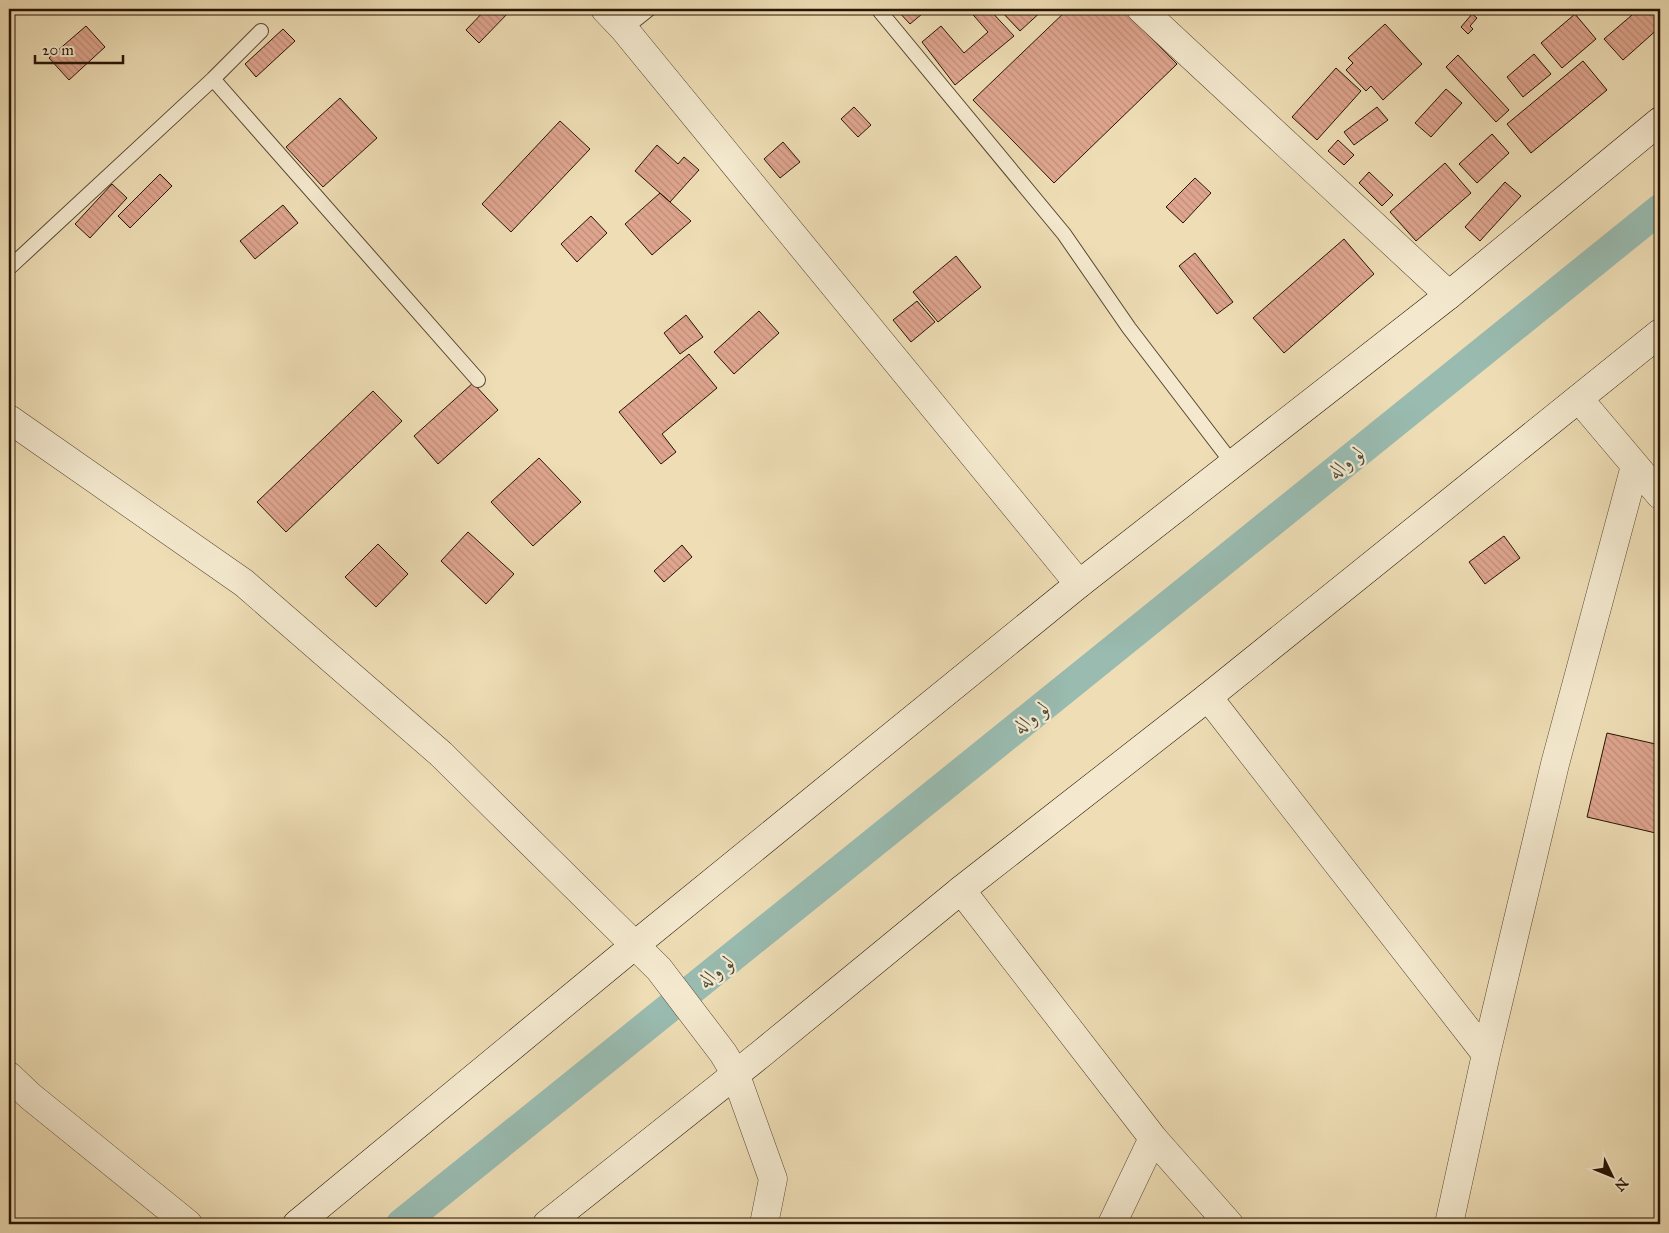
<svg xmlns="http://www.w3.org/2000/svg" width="1669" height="1233" font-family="'IM FELL Great Primer',Amiri,serif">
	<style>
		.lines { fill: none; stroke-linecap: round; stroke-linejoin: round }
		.canal { stroke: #99bbb0; stroke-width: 30 }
		.building { fill: url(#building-back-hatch); stroke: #261402 }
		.lane-casing { stroke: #58462f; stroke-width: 16 }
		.street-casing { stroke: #58462f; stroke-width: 29 }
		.secondary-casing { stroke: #261402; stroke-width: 29 }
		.lane { stroke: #f4e9cf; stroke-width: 14 }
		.street { stroke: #f4e9cf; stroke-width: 28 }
		.secondary { stroke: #f4e9cf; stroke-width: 28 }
		.labels { text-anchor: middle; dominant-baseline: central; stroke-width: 4.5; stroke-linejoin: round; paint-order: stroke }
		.water-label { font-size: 21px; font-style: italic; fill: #4e4e3f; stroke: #f4e9cf }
	</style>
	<defs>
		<pattern id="building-back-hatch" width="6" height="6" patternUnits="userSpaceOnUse" patternTransform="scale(1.25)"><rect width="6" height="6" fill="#dfa58f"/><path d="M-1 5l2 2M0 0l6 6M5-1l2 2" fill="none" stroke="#bf8d7a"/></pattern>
	</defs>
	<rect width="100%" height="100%" fill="#eeddb5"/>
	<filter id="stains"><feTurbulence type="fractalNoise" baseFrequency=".004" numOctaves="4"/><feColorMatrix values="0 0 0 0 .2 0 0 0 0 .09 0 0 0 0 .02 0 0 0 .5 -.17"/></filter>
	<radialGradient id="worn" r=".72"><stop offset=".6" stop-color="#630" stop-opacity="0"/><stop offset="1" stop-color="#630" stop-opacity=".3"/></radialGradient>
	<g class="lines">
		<path class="canal" d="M401,1224L1660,209"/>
	</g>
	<path class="building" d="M486,9H512L479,43L466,30Z
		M896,9H928L910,24Z
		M968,9H989L1014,36L955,85L922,42L941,26L964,53L988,32Z
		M999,9H1044L1020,31Z
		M1068,9H1123L1177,64L1054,183L973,100Z
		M1639,9H1660V27L1623,60L1604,39Z
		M1472,14L1477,18L1470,26L1473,29L1468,34L1461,27Z
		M1575,14L1596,39L1562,68L1541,43Z
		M1385,24L1422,64L1383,100L1371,86L1366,91L1346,70L1353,63L1348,58Z
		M86,26L105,47L69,80L49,58Z
		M283,29L295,41L256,77L245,64Z
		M1534,54L1551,74L1523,97L1507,77Z
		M1458,55L1509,110L1496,122L1446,67Z
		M1583,61L1607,90L1531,153L1507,124Z
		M1336,68L1361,91L1317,140L1292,117Z
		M1446,89L1462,103L1431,137L1415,123Z
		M340,98L377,138L323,187L286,147Z
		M854,107L871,125L858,137L841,119Z
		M1377,107L1388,120L1354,145L1344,132Z
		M560,121L590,149L511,232L482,204Z
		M1492,134L1509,153L1477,183L1459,164Z
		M1338,140L1354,155L1344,165L1328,151Z
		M783,142L800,162L780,178L764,159Z
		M657,145L678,164L684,157L699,170L670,202L635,171Z
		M1445,163L1471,193L1416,241L1390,212Z
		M1369,172L1393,195L1382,206L1359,183Z
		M160,174L172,186L130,228L118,216Z
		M1195,178L1211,193L1183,223L1166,207Z
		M1505,182L1521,196L1480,241L1465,227Z
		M112,184L127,198L90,238L75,224Z
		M660,193L691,221L652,255L625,224Z
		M283,205L298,223L255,259L240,241Z
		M591,216L607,233L577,262L561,244Z
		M1344,239L1374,274L1284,353L1253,318Z
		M1195,253L1233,302L1217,314L1179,266Z
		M956,256L981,287L938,322L913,292Z
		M917,301L935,322L911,342L893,320Z
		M759,311L779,333L734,374L714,352Z
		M686,315L703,337L680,354L664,333Z
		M689,354L717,388L662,434L676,452L661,464L619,412Z
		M473,383L498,410L438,464L414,436Z
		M373,391L402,421L286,532L257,502Z
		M539,458L581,502L533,546L491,502Z
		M468,532L514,574L486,604L441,561Z
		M1504,536L1520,558L1485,584L1469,562Z
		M378,544L408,574L376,607L345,577Z
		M682,545L692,557L664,582L654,571Z
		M1607,733L1660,745V834L1587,817Z"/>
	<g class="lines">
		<g class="lane-casing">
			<path id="lane" d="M878,9L1064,234L1129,328L1233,464
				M624,29L649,9
				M213,79L478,380
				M9,268L213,79L261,31"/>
		</g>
		<g class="street-casing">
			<path id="street" d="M605,9L624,29L1079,584
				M1141,9L1449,295
				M1579,399L1660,495
				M9,419L244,583L441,754L659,969L723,1053L735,1073L773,1179L764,1224
				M1208,697L1486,1054
				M961,890L1153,1138L1229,1224
				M9,1076L30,1096L188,1224
				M1112,1224L1153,1138
				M1449,1224L1486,1054L1555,764L1635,466"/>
		</g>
		<g class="secondary-casing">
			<path id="secondary" d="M297,1224L635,945L1079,584L1449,295L1660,121
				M547,1224L761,1054L961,890L1208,697L1660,333"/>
		</g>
		<use href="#lane" class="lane"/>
		<use href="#street" class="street"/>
		<use href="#secondary" class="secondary"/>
	</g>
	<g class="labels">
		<g class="water-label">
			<text transform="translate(1346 462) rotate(-39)">لو واله</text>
			<text transform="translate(1031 717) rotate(-39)">لو واله</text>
			<text transform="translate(716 971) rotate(-39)">لو واله</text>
		</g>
	</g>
	<rect width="1669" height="1233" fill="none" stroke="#eeddb5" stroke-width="30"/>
	<rect x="10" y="10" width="1649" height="1213" fill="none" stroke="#261402" stroke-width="2.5"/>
	<rect x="15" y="15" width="1639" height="1203" fill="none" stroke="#261402"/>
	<g transform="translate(1612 1176) rotate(133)" stroke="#f4e9cf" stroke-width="4" paint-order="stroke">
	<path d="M0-4L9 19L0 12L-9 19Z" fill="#261402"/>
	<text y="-8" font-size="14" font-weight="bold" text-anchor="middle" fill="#261402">N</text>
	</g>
	<path d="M35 55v8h88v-8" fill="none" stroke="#261402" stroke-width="2.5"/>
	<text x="42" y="55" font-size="15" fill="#261402" stroke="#f4e9cf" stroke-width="4" paint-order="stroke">20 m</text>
	<rect width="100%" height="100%" filter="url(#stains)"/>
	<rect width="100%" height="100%" fill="url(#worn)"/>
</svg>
